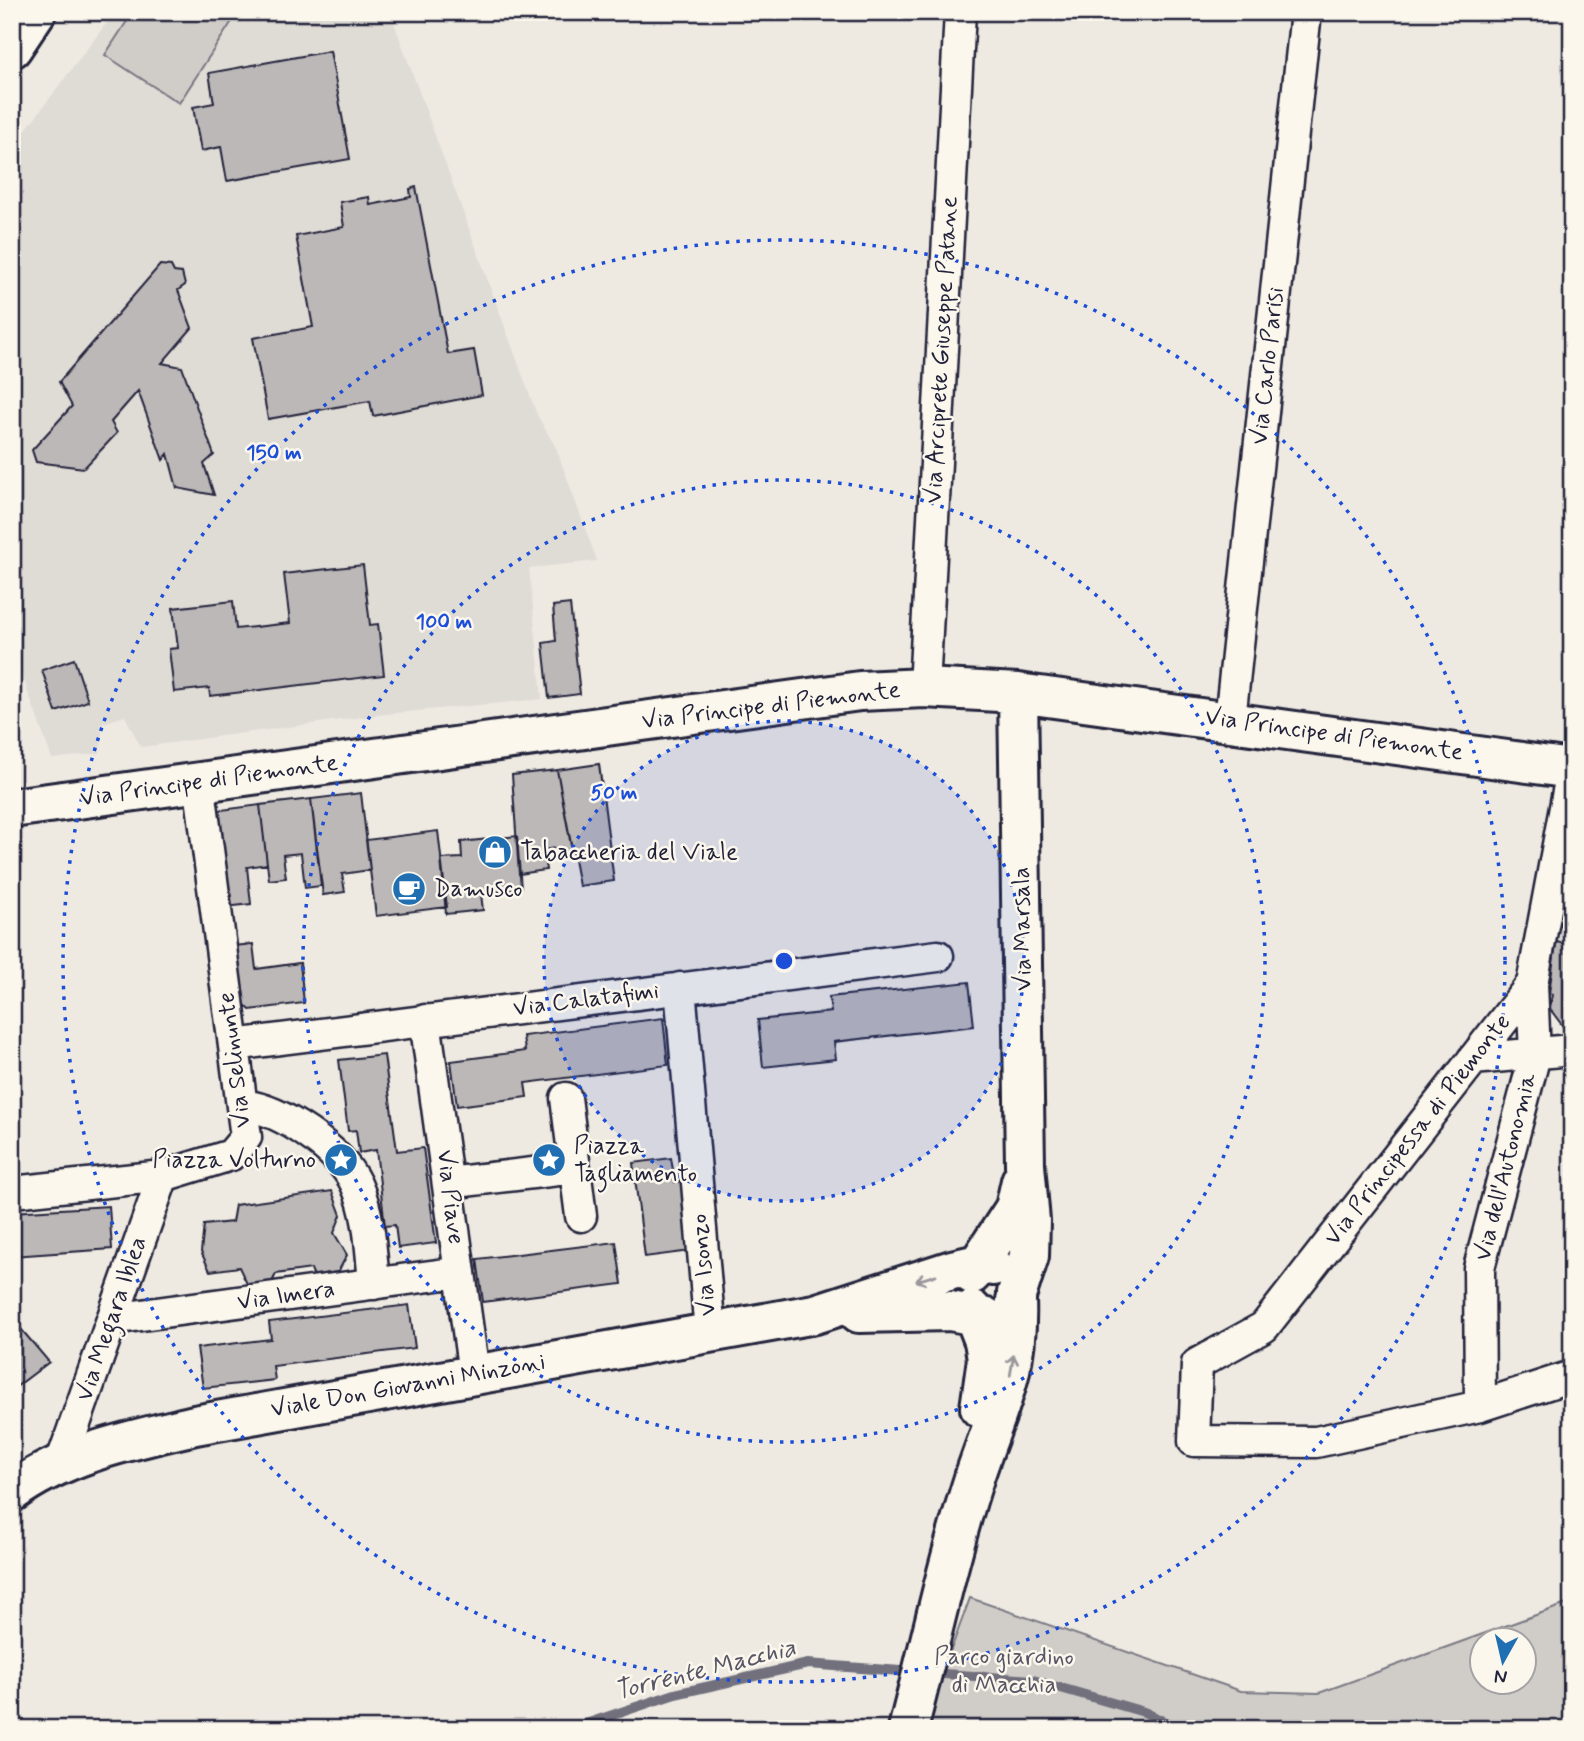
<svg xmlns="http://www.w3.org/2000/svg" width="1584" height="1741" font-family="Mynerve,sans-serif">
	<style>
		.built { fill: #dfdbd5 }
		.green { fill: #d0cdc9; stroke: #797882; stroke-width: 2; fill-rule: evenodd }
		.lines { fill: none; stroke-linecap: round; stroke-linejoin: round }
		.stream { stroke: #716f7c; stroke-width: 10 }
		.building { fill: #bcb8b8; stroke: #22223b; stroke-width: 2 }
		.street-casing { stroke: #22223b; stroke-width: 35 }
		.secondary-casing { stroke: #22223b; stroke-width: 44 }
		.highway-casing { stroke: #22223b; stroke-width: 44 }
		.street { stroke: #fbf7ec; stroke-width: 30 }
		.secondary { stroke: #fbf7ec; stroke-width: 38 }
		.highway { stroke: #fbf7ec; stroke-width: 38 }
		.oneway { stroke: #99979c }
		.ring { fill: none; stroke: #1d4ed8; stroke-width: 3.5; stroke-dasharray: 3.5 7 }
		.labels { text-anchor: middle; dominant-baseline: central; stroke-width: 5; stroke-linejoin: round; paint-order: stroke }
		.street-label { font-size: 24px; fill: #22223b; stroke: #fbf7ec }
		.poi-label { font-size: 24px; fill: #22223b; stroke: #fbf7ec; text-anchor: start }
		.park-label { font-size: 24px; fill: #565566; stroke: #fbf7ec }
		.water-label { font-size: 26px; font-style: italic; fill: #575666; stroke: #fbf7ec }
		.centre { fill: #1d4ed8; stroke: #fbf7ec; stroke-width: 3.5 }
		.ring-label { font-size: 21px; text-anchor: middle; font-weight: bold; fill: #1d4ed8; stroke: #fbf7ec; stroke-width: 5; stroke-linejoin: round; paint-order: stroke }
	</style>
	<rect width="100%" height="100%" fill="#eeeae2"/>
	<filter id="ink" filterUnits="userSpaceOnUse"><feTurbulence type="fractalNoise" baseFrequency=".0143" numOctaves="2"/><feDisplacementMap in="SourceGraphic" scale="14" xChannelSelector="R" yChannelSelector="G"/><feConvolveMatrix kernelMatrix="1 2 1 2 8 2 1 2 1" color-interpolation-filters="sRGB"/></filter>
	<g filter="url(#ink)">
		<path class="built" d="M115,12H390L537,415L556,448L597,561L529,568L542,699L385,714L141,747L125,716L103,723L100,753L52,759L12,647V148Z
			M1567,889H1572V1028L1565,1029L1550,1009L1552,994L1549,993Z"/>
		<path class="green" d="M133,12H238L179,103L105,55Z
			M970,1598L1241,1691L1319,1693L1572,1602V1729H926L935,1693ZM1482,1640H1524V1682H1482Z"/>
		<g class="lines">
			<path class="stream" d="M929,1673L1033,1680L1144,1712L1179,1729
				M571,1729L675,1694L808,1664L914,1672"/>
		</g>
		<path class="building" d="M330,51L350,159L227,181L221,147L201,151L193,107L214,103L209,73Z
			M416,187L448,354L474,350L482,395L373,416L370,401L268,419L253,338L313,327L296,236L344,227L340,202L369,197L370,205L411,197L410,189Z
			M160,265L171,266L174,272L182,273L185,285L178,290L192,328L162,363L182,367L214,455L204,464L214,495L177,488L168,454L163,460L138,391L111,422L117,433L84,468L36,462L32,450L72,406L59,382Z
			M363,565L370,625L378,624L384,675L210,696L209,688L174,692L169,649L178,648L173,608L233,601L236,629L290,623L284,574Z
			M570,604L580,694L549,698L543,643L556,641L553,606Z
			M74,659L88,701L56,712L42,670Z
			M599,764L614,881L579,886L557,770Z
			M557,770L572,851L563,853L562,847L543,850L546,870L519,874L512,775Z
			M361,793L370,870L342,874L345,892L323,895L311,799Z
			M311,799L321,886L305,888L301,853L283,855L286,878L269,880L260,805Z
			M260,805L267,864L247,867L251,904L226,907L213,811Z
			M438,831L447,907L376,916L366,840Z
			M517,836L521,889L481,894L483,910L446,914L441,859L462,858L461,842Z
			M1556,942L1572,945V1028L1565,1029L1550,1009L1552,994L1549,993Z
			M253,944L256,969L300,963L304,1003L250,1010L243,1003L234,946Z
			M969,982L974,1026L834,1042L836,1059L763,1067L758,1020L831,1012L829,997Z
			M663,1018L668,1065L525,1083L527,1097L457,1106L451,1061L525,1051L523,1036Z
			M384,1055L397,1151L423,1148L436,1243L398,1248L395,1225L385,1226L376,1150L359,1153L356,1130L348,1131L339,1060Z
			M671,1158L675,1182L682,1181L691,1251L645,1257L633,1163Z
			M332,1191L341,1215L334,1233L347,1255L338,1272L314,1276L311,1269L276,1274L272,1282L248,1286L239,1267L210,1271L201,1252L204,1225L232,1222L235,1205Z
			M109,1206L112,1249L12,1256V1212Z
			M616,1242L622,1284L483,1302L477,1259Z
			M409,1305L415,1348L273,1366L275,1380L203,1388L197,1348L271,1339L269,1322Z
			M21,1329L49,1362L12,1390V1336Z"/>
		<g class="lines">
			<g class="street-casing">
				<path id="street" d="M924,688L960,12
					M1230,720L1306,12
					M1572,770L1532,984L1264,1327L1197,1364L1194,1441L1316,1442L1480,1406L1572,1376
					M680,988L710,1332
					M425,1020L474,1374
					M234,1045L938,956
					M1473,1059L1572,1050
					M566,1098L581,1216
					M244,1105C281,1110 339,1148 356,1184C370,1214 371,1251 374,1284
					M448,1183L575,1168
					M12,1192L163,1176L231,1155L246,1137L199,781
					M112,1319L460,1272
					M1480,1406L1479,1268L1535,1055L1532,984
					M61,1463L163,1176"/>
			</g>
			<g class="secondary-casing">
				<path id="secondary" d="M12,808L860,691L924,688L1018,693L1572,769
					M972,1274L1015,1208L1021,1181
					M1017,1293L1029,1256L1030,1221L1025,1165L1018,693
					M972,1310L984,1341L987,1359L980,1408
					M859,1313L950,1311L987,1318
					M12,1492C65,1453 132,1440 195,1425L815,1314L952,1270L978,1264L993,1266
					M908,1729C930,1645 948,1558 975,1475C997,1409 1019,1373 1016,1300"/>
			</g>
			<g class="highway-casing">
				<path id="highway" d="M12,48L36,12"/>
			</g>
			<use href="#street" class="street"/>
			<use href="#secondary" class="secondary"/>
			<use href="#highway" class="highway"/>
		</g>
		<defs><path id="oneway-shaft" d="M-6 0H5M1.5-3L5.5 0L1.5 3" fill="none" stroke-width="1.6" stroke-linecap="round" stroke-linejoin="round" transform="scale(1.75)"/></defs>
		<g class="oneway">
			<use href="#oneway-shaft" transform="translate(926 1278) rotate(163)"/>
			<use href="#oneway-shaft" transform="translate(1012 1365) rotate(-80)"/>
		</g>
	</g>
	<circle cx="784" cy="961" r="240" fill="#1d4ed8" fill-opacity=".12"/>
	<g class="ring">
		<circle cx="784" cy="961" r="240"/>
		<circle cx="784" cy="961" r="481"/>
		<circle cx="784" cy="961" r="721"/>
	</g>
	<defs>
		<g id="shop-disc" transform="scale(1.75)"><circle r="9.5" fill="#1f6fb2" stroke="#fbf7ec"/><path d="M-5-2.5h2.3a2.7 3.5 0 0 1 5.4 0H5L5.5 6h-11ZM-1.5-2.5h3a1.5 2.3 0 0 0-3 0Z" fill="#fff"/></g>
		<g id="cafe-disc" transform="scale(1.75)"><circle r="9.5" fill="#1f6fb2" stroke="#fbf7ec"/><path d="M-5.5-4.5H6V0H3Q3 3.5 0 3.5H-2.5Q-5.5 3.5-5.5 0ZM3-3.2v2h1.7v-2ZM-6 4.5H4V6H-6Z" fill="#fff"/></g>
		<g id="sight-disc" transform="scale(1.75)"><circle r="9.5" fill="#1f6fb2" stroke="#fbf7ec"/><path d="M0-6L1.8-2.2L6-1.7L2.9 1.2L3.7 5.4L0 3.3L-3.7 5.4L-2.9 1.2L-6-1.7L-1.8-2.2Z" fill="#fff"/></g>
	</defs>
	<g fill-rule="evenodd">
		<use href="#shop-disc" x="495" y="852"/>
		<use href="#cafe-disc" x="409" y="889"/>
		<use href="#sight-disc" x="341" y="1160"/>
		<use href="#sight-disc" x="549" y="1160"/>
	</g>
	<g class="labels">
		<g class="street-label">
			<text transform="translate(942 350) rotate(-87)">Via Arciprete Giuseppe Patane</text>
			<text transform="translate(1268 366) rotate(-84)">Via Carlo Parisi</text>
			<text transform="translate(771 706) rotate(-7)">Via Principe di Piemonte</text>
			<text transform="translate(1334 735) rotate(8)">Via Principe di Piemonte</text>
			<text transform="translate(209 781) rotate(-8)">Via Principe di Piemonte</text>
			<text transform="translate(1023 929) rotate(-91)">Via Marsala</text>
			<text transform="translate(586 1000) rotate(-7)">Via Calatafimi</text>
			<text transform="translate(235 1060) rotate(-97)">Via Selinunte</text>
			<text transform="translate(1418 1130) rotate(-52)">Via Principessa di Piemonte</text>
			<text transform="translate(1506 1167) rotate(-76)">Via dell'Autonomia</text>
			<text transform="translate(450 1197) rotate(83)">Via Piave</text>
			<text transform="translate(704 1265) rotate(-95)">Via Isonzo</text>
			<text transform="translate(286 1296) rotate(-8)">Via Imera</text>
			<text transform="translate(112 1319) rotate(-71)">Via Megara Iblea</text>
			<text transform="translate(408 1386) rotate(-10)">Viale Don Giovanni Minzoni</text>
		</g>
		<g class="poi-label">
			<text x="520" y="852">Tabaccheria del Viale</text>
			<text x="434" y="889">Damusco</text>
			<text x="574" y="1146">Piazza<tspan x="574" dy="28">Tagliamento</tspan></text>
			<text x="316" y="1160" text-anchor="end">Piazza Volturno</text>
		</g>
		<g class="park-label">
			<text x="1004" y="1657">Parco giardino<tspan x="1004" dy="28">di Macchia</tspan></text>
		</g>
		<g class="water-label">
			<text transform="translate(705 1670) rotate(-14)">Torrente Macchia</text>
		</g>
	</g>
	<circle cx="784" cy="961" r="10" class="centre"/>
	<g class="ring-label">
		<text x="274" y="459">150 m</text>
		<text x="444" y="628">100 m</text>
		<text x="614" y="799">50 m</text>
	</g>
	<rect width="1584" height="1741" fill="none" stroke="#fbf7ec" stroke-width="42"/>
	<rect x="21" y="21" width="1542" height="1699" fill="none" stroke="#22223b" stroke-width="2.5" filter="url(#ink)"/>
	<g transform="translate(1503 1661) rotate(188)"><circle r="33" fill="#fbf7ec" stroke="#a4a2a5" stroke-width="2"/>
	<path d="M0-5L12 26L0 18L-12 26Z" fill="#1f6fb2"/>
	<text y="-10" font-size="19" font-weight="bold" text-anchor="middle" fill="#22223b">N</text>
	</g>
</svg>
